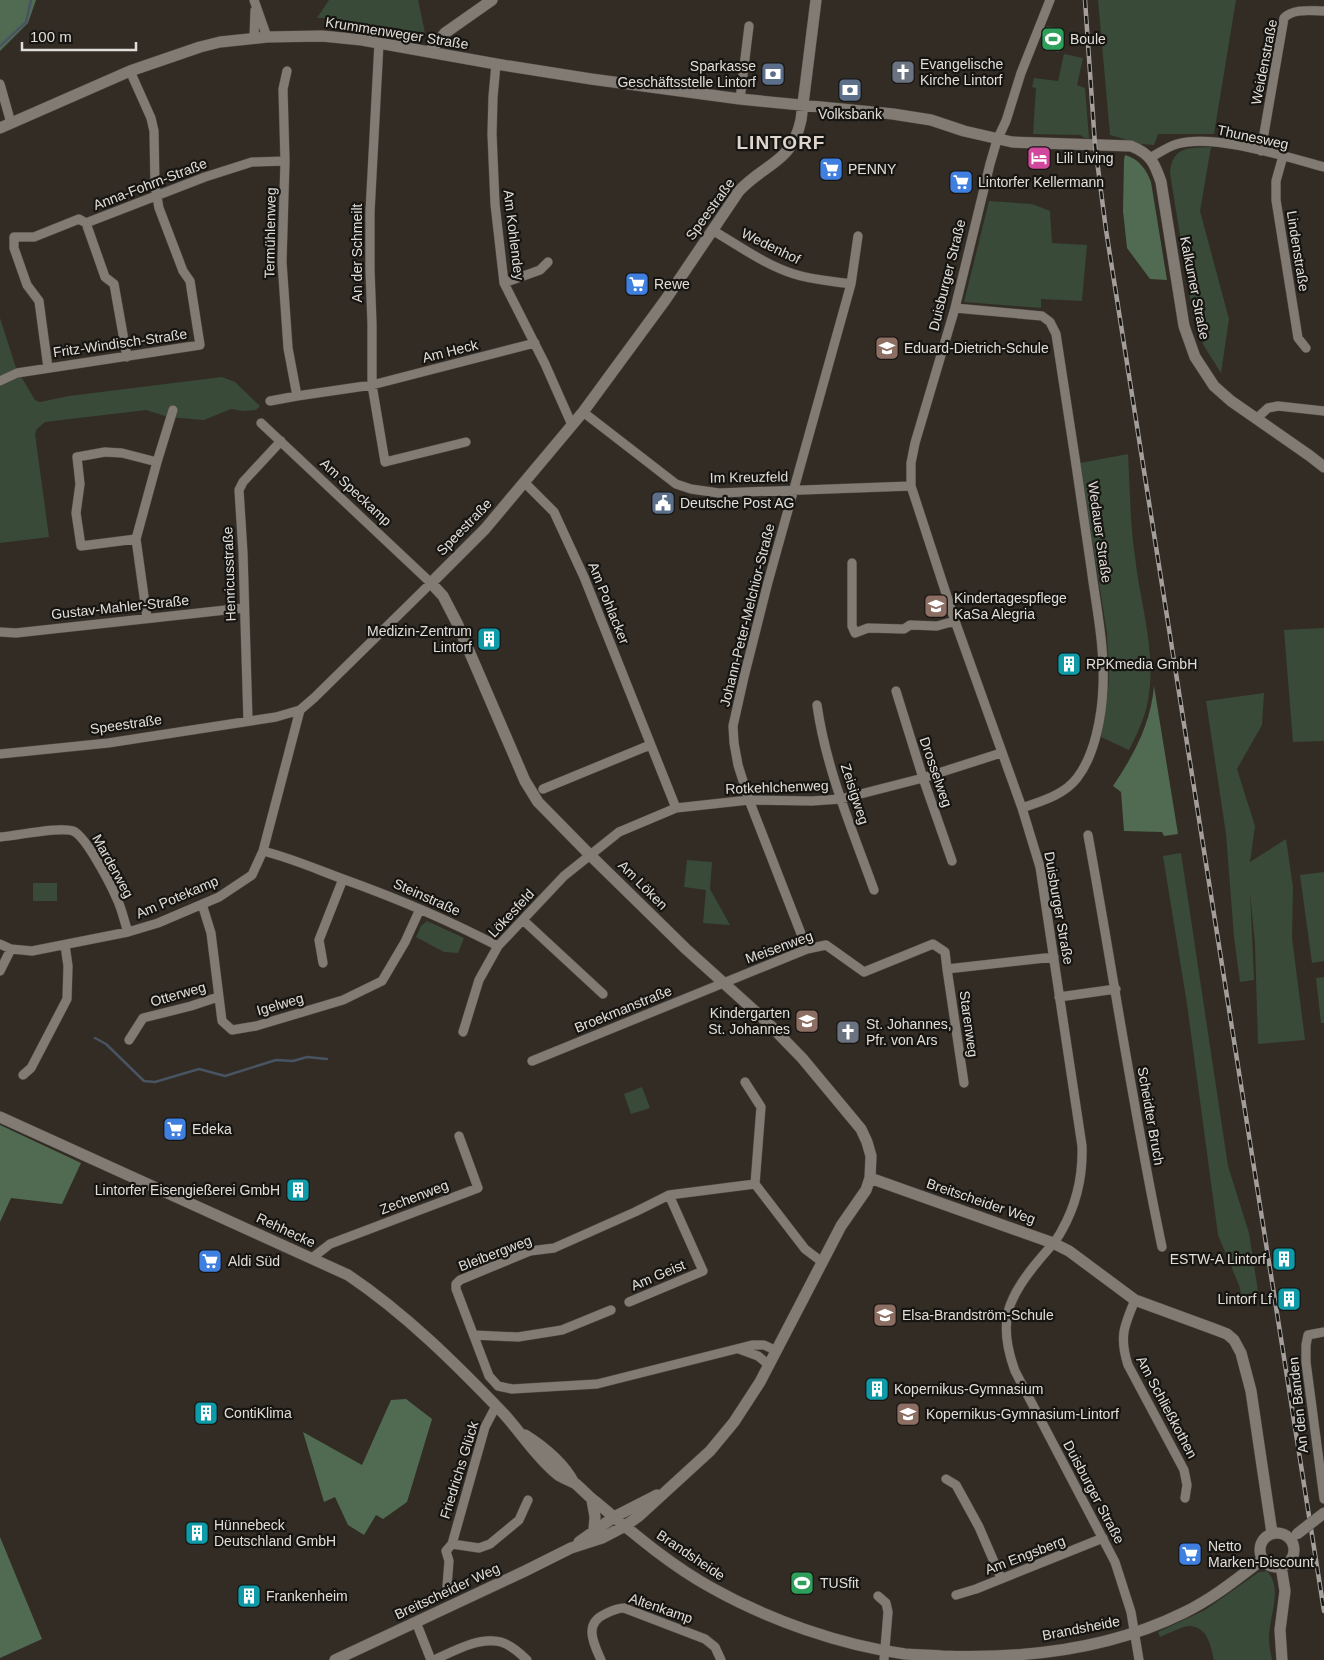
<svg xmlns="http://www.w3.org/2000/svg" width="1324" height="1660" font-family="Arial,sans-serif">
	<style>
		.green { fill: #394a39 }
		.forest { fill: #516b52 }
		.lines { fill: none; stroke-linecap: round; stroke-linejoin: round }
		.stream { stroke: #485462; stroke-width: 2.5 }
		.street-casing { stroke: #4d4843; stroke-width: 10 }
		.secondary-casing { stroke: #4d4843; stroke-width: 12 }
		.street { stroke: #827b73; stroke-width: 9 }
		.secondary { stroke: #827b73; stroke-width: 11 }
		.rail-casing { stroke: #a39e99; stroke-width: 4.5 }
		.rail { stroke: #171512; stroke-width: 2.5; stroke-dasharray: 8; stroke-linecap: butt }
		.secondary-bridge-casing { stroke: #4d4843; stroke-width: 12; stroke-linecap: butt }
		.secondary-bridge { stroke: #827b73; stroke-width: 11 }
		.labels { text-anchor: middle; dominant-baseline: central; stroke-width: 4.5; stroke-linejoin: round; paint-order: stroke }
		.street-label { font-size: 14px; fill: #e1ddd9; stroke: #171512 }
		.poi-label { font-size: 14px; fill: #e1ddd9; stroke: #171512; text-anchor: start }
		.district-label { font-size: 19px; font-weight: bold; letter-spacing: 1px; fill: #ded6cd; stroke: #171512 }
	</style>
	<rect width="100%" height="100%" fill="#322c25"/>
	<path class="green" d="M329,0H418L425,33L331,18H317Z
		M1098,0H1236L1214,134H1158L1154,145L1141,144L1110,135Z
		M1047,26L1063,29L1059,52L1042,49Z
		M1064,54L1083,58L1077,85L1085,88L1089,138H1085L1080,135L1033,134L1036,88L1032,87L1034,78L1058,81Z
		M1211,147L1200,211L1229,319L1221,373L1204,346L1193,316L1170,173C1172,146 1189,148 1211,147Z
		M989,201L1032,204L1050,211L1052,243L1087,245L1082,301L1041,299V308L964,302Z
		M0,318L16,368L35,400L40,402L69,396L222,377L235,382L260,406L256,410L244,411L231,409L204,420L168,417L146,410L45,422L37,429L35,434L49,537L0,543Z
		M1128,454C1130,488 1130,523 1135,557C1140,603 1157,653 1148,700C1145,718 1137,734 1129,750L1101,737L1109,682L1107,633L1080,463Z
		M1324,628V741L1293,742L1284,630Z
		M1264,693L1262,725L1237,769L1255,826L1250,862L1286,839L1293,887L1292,938L1305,1040L1258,1044L1255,944L1250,892L1254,980L1240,982L1234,937L1226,834L1206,701Z
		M1181,853L1228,1166L1249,1233L1259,1298L1242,1299L1239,1285L1218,1235L1187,1004L1163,856Z
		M687,860L712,862L710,889L730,925L703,923L706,890L684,887Z
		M1324,872V961L1312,963L1300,875Z
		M33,883H57V901H33Z
		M427,921L464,938L458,953L444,952L416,937L421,926Z
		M1324,977V1023H1321L1316,978Z
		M642,1087L650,1108L631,1114L624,1094Z
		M1267,1571C1284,1589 1268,1618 1269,1640C1269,1647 1271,1654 1272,1660H1214C1211,1647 1208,1627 1190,1626C1183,1626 1167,1634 1160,1637L1158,1632L1205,1610L1259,1572Z"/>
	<path class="forest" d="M0,0H36L28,23L0,51Z
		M1125,155C1139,159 1146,169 1151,182L1167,280L1150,279L1127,248L1123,211L1124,160Z
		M1154,686L1178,834L1164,836L1162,832L1124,831L1121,792L1113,786C1134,755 1151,723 1154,686Z
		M0,1125L81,1163L62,1204L11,1198L0,1222Z
		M406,1399L432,1419L407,1502L383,1519L376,1515L364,1535L348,1525L335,1497L324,1502L303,1432L362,1465L391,1400Z
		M0,1537L42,1639L0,1658Z"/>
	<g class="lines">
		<path class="stream" d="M0,46L26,22L31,0
			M95,1038L106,1044L144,1081L155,1082L199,1069L225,1076L276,1060L293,1061L307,1057L327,1059"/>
		<g class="street-casing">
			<path id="street" d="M254,0L267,37
				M1050,0L1021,73L1006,121L997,140L990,164L955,308L915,443L911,463V486L955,621L1022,808L1040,867L1082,1146C1083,1176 1077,1203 1062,1230C1057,1241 1047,1250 1039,1260C1007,1298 997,1322 1015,1371L1115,1562L1131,1612L1139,1660
				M254,38L255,10
				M379,43L370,212V270L372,324V385L385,462L466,442
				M496,64L493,97L492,134L495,204L504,283L545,364L572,425
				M0,84L11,123
				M740,99L749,26
				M1261,151L1284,18C1293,8 1312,11 1324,11
				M1283,156L1276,181V200L1298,338L1306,348
				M1150,158C1159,153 1167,147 1177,144C1213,133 1287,157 1324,167
				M86,223L105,277L114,284L127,357
				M712,230C738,245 765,265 794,274C812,280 832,281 851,284
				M504,283L540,270L548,262
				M955,308L1042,316L1050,322L1056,334C1068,412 1080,489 1091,567C1096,606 1105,647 1103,687C1102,715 1095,755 1077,778C1064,795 1042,801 1022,808
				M48,368L39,301L27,285L14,248V237H34L79,219L86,223L205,177L252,162L285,161
				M0,381L17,373L200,345L190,281L183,271L159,208L155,186L154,131L151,118L130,71
				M297,396L372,385L535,343
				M270,401L297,396L288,348L282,262L285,161L283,89L287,71
				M583,412L676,484L691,489L719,493L911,486
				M1257,418L1268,408L1278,406L1324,411
				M525,483L554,512L584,577L676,808
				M136,539L81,546L76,513L80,484L77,457L105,452L122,453L157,462
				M852,563V626L855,633L868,628L904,629L910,625L937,626L955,621
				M147,618L136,539L157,462L173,410
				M0,632L16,633L244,608
				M896,691L923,778L952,861
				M817,705C826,769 852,829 874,890
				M248,721L243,553L239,490L243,482L281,441
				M0,754L108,743L276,717L300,710L314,698L431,583L261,423
				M543,789L650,745
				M1088,835C1113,972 1133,1110 1162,1247
				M0,837C16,836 60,826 73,831C86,836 111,885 117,899C122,909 124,921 128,932
				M263,851C291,858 316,869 343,879C396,898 448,920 498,946
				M202,904L211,933L222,1021L232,1030L256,1026L343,1000L382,981L405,942L420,909
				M523,920L603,994
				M0,944L11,949L32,951L128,932L158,923L219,897L252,875L263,851L300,710
				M807,949L749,800L738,765L734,743L733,726L744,677L768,582L851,284L858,236
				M323,963L319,940L343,879
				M947,969L964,1083
				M0,971L11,949
				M1059,997L1116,989
				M463,1032L479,980L498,946L564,876L619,832L676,808L749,800L812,801L841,799L923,778L1001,753
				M129,1040L143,1018L191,1006L218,997
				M532,1061L807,949L826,945L864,972L933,944L945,952L947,969L1054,957
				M23,1075L31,1068L67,999L68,966L65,945
				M745,1082L761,1107L755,1184
				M312,1258L330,1244L478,1188L459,1136
				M1135,1300C1124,1326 1119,1337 1128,1365L1184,1470L1187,1485L1185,1498
				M629,1302L703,1271L669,1195
				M1324,1332L1308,1335L1306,1345V1362L1324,1499
				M474,1335L518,1337L562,1330L611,1310
				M739,1349L758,1356L769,1365
				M777,1351L764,1345H752L597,1384L512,1389L498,1386L489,1376L456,1289V1284L460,1280L530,1251L554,1248L635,1212L669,1195L755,1184L805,1249L822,1262
				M946,1479L956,1485L979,1527L1001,1578
				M452,1544L479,1548L490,1544L519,1520L528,1500
				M447,1586L449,1561L446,1551L452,1544L485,1427L496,1406
				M956,1595L976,1589L1103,1538
				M878,1596L886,1603L888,1612L884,1660
				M416,1622L431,1660
				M434,1660C454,1651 480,1636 501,1642C511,1645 520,1653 527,1660
				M601,1660C594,1644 583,1624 605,1614C611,1611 617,1608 624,1608L705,1639L715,1647L721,1660"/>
		</g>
		<g class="secondary-casing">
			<path id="secondary" d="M429,52L445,33L492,0
				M0,128L130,71L200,47L220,42L267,37L322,36L362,40L496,64L591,79L740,99L893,114L931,120L964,131L1012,142L1131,146C1151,154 1155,164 1161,182L1184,326L1195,357L1214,386L1231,401L1310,456L1324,467
				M0,1117L348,1275C406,1314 456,1364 504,1414C522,1434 536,1457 557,1474C563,1479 570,1480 576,1484C583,1490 589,1497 596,1502C633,1533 670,1565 712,1588C769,1620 840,1645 905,1654C917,1655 930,1655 942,1656C1023,1659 1110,1649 1183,1613C1212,1599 1237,1579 1263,1559
				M870,1178L1053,1243L1069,1251L1135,1300L1214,1329L1227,1334L1234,1340L1241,1353L1251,1391L1272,1533
				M525,1435C544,1447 563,1462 574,1483
				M592,1500L595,1517L594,1530
				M1260 1550a17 17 0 1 1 34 0a17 17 0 1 1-34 0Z
				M579,1542L614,1517L657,1495
				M1281,1566L1285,1591L1280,1630L1282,1660
				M335,1660L525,1571L571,1548L602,1538L625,1526L639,1516L710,1451L734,1422L760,1382L841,1226L866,1190L870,1178L871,1156L867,1142L861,1129L802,1058L767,1022L686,949L590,855L538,802L525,781L457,623L443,596L431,583L485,529L583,412L666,299L739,191C765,163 792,163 801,120L816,0"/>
		</g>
		<use href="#street" class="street"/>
		<use href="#secondary" class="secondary"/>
		<g class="rail-casing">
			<path id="rail" d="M1085,0L1095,145L1106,230L1324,1611"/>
		</g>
		<use href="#rail" class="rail"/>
		<g class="secondary-bridge-casing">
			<path id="secondary-bridge" d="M1297,1534L1324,1513"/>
		</g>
		<use href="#secondary-bridge" class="secondary-bridge"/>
	</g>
	<defs>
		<g id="stadium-square" transform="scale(1.25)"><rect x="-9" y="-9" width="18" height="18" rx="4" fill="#2e9e5b" stroke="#171512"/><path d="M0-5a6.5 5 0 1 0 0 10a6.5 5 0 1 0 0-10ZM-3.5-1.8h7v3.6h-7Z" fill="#fff"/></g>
		<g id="church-square" transform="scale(1.25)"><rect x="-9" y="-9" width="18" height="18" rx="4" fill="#6b7280" stroke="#171512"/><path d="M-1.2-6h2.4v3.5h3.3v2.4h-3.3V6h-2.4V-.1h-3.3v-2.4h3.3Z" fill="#fff"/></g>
		<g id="bank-square" transform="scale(1.25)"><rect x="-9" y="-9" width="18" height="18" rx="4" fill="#5c6f8a" stroke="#171512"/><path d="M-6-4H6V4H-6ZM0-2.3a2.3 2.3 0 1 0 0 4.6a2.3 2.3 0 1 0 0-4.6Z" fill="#fff"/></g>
		<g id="hotel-square" transform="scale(1.25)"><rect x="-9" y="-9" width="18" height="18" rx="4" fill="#d1479c" stroke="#171512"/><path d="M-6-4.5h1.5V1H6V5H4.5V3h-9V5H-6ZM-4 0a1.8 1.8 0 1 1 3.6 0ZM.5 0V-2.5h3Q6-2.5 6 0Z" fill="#fff"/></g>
		<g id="supermarket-square" transform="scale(1.25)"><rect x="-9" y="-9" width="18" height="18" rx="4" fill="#3f7fe0" stroke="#171512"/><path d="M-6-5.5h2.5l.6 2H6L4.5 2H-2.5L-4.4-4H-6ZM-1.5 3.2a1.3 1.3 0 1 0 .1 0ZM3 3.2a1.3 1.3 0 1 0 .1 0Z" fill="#fff"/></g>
		<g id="school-square" transform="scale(1.25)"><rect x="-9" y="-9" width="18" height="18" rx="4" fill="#8d6e63" stroke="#171512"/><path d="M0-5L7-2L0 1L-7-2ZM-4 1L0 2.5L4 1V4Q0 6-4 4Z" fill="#fff"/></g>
		<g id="civic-square" transform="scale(1.25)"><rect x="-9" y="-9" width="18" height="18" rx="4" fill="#5c6f8a" stroke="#171512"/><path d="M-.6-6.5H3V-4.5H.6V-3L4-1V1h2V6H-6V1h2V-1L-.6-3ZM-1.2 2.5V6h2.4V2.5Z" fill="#fff"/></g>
		<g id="building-square" transform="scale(1.25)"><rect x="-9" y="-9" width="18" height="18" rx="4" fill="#0f9aa8" stroke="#171512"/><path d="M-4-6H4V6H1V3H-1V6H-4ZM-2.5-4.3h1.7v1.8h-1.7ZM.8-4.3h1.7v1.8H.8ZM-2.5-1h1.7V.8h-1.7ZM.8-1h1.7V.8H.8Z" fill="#fff"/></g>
	</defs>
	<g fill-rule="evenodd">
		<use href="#stadium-square" x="1053" y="39"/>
		<use href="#church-square" x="903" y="72"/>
		<use href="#bank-square" x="773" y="74"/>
		<use href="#bank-square" x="850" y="90"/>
		<use href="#hotel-square" x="1039" y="158"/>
		<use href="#supermarket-square" x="831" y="169"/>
		<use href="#supermarket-square" x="961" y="182"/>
		<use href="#supermarket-square" x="637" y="284"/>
		<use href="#school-square" x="887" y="348"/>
		<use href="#civic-square" x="663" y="503"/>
		<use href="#school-square" x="936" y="606"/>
		<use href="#building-square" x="489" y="639"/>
		<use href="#building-square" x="1069" y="664"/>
		<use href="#school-square" x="807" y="1021"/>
		<use href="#church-square" x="848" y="1032"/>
		<use href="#supermarket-square" x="175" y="1129"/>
		<use href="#building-square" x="298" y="1190"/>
		<use href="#building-square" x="1284" y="1259"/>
		<use href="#supermarket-square" x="210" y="1261"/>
		<use href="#building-square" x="1289" y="1299"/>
		<use href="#school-square" x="885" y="1315"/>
		<use href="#building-square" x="877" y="1389"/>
		<use href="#building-square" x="206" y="1413"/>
		<use href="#school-square" x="908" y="1414"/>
		<use href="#building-square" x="197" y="1533"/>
		<use href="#supermarket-square" x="1190" y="1554"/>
		<use href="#stadium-square" x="802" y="1583"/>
		<use href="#building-square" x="249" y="1596"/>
	</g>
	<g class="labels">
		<g class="street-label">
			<text transform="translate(397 33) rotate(9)">Krummenweger Straße</text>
			<text transform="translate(1264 62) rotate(-79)">Weidenstraße</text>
			<text transform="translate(1253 137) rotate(12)">Thunesweg</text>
			<text transform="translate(150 184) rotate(-21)">Anna-Fohrn-Straße</text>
			<text transform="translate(710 209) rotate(-54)">Speestraße</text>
			<text transform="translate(270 233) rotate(-89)">Termühlenweg</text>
			<text transform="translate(514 235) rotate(83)">Am Kohlendey</text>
			<text transform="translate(771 246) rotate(26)">Wedenhof</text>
			<text transform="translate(1298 251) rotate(81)">Lindenstraße</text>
			<text transform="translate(357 253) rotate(-90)">An der Schmeilt</text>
			<text transform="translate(947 275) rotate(-76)">Duisburger Straße</text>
			<text transform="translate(1195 288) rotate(79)">Kalkumer Straße</text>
			<text transform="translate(120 343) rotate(-8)">Fritz-Windisch-Straße</text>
			<text transform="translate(450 351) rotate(-14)">Am Heck</text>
			<text transform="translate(749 477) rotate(-1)">Im Kreuzfeld</text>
			<text transform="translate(356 492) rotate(43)">Am Speckamp</text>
			<text transform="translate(464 527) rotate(-46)">Speestraße</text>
			<text transform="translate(1100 532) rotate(82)">Wedauer Straße</text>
			<text transform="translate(229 574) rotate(-92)">Henricusstraße</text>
			<text transform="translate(609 603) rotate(68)">Am Pohlacker</text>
			<text transform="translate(120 607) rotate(-6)">Gustav-Mahler-Straße</text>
			<text transform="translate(747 615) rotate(-76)">Johann-Peter-Melchior-Straße</text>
			<text transform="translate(126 724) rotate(-8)">Speestraße</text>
			<text transform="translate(936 772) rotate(71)">Drosselweg</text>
			<text transform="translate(777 787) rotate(-2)">Rotkehlchenweg</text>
			<text transform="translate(855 794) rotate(72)">Zeisigweg</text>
			<text transform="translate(113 866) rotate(61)">Marderweg</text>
			<text transform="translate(643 885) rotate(45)">Am Löken</text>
			<text transform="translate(177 897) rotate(-23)">Am Potekamp</text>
			<text transform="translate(427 897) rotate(24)">Steinstraße</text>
			<text transform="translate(1059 908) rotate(80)">Duisburger Straße</text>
			<text transform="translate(511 913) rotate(-47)">Lökesfeld</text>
			<text transform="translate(779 947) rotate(-20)">Meisenweg</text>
			<text transform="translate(178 994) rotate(-16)">Otterweg</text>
			<text transform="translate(280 1004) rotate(-16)">Igelweg</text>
			<text transform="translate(623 1009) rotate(-22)">Broekmanstraße</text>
			<text transform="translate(969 1024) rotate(82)">Starenweg</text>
			<text transform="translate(1151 1116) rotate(80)">Scheidter Bruch</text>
			<text transform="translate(414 1197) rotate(-21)">Zechenweg</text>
			<text transform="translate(981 1201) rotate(19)">Breitscheider Weg</text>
			<text transform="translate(286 1230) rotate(25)">Rehhecke</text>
			<text transform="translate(495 1253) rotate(-21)">Bleibergweg</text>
			<text transform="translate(658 1275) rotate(-23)">Am Geist</text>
			<text transform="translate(1298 1405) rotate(-96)">An den Banden</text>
			<text transform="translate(1167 1407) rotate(62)">Am Schließkothen</text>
			<text transform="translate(459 1470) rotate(-73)">Friedrichs Glück</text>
			<text transform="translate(1094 1492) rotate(62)">Duisburger Straße</text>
			<text transform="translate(691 1555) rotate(34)">Brandsheide</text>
			<text transform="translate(1025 1555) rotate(-21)">Am Engsberg</text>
			<text transform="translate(447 1591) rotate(-25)">Breitscheider Weg</text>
			<text transform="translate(661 1608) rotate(19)">Altenkamp</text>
			<text transform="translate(1081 1628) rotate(-11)">Brandsheide</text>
		</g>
		<g class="poi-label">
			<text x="1070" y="39">Boule</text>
			<text x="920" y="64">Evangelische<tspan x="920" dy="16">Kirche Lintorf</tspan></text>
			<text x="756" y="66" text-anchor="end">Sparkasse<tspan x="756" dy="16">Geschäftsstelle Lintorf</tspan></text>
			<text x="850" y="114" text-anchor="middle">Volksbank</text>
			<text x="1056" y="158">Lili Living</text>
			<text x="848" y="169">PENNY</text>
			<text x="978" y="182">Lintorfer Kellermann</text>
			<text x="654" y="284">Rewe</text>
			<text x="904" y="348">Eduard-Dietrich-Schule</text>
			<text x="680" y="503">Deutsche Post AG</text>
			<text x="954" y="598">Kindertagespflege<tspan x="954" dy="16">KaSa Alegria</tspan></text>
			<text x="472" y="631" text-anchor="end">Medizin-Zentrum<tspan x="472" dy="16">Lintorf</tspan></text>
			<text x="1086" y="664">RPKmedia GmbH</text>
			<text x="790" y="1013" text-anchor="end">Kindergarten<tspan x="790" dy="16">St. Johannes</tspan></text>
			<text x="866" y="1024">St. Johannes,<tspan x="866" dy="16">Pfr. von Ars</tspan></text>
			<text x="192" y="1129">Edeka</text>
			<text x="280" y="1190" text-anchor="end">Lintorfer Eisengießerei GmbH</text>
			<text x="1266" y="1259" text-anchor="end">ESTW-A Lintorf</text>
			<text x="228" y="1261">Aldi Süd</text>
			<text x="1272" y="1299" text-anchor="end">Lintorf Lf</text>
			<text x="902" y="1315">Elsa-Brandström-Schule</text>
			<text x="894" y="1389">Kopernikus-Gymnasium</text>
			<text x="224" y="1413">ContiKlima</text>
			<text x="926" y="1414">Kopernikus-Gymnasium-Lintorf</text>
			<text x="214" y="1525">Hünnebeck<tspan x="214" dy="16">Deutschland GmbH</tspan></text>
			<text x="1208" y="1546">Netto<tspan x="1208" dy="16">Marken-Discount</tspan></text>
			<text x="820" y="1583">TUSfit</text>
			<text x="266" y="1596">Frankenheim</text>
		</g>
		<g class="district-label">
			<text x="781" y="142">LINTORF</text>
		</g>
	</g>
	<path d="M22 42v8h114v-8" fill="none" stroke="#e1ddd9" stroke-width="2.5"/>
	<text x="30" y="42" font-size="15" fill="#e1ddd9" stroke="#171512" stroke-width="4" paint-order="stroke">100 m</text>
</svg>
